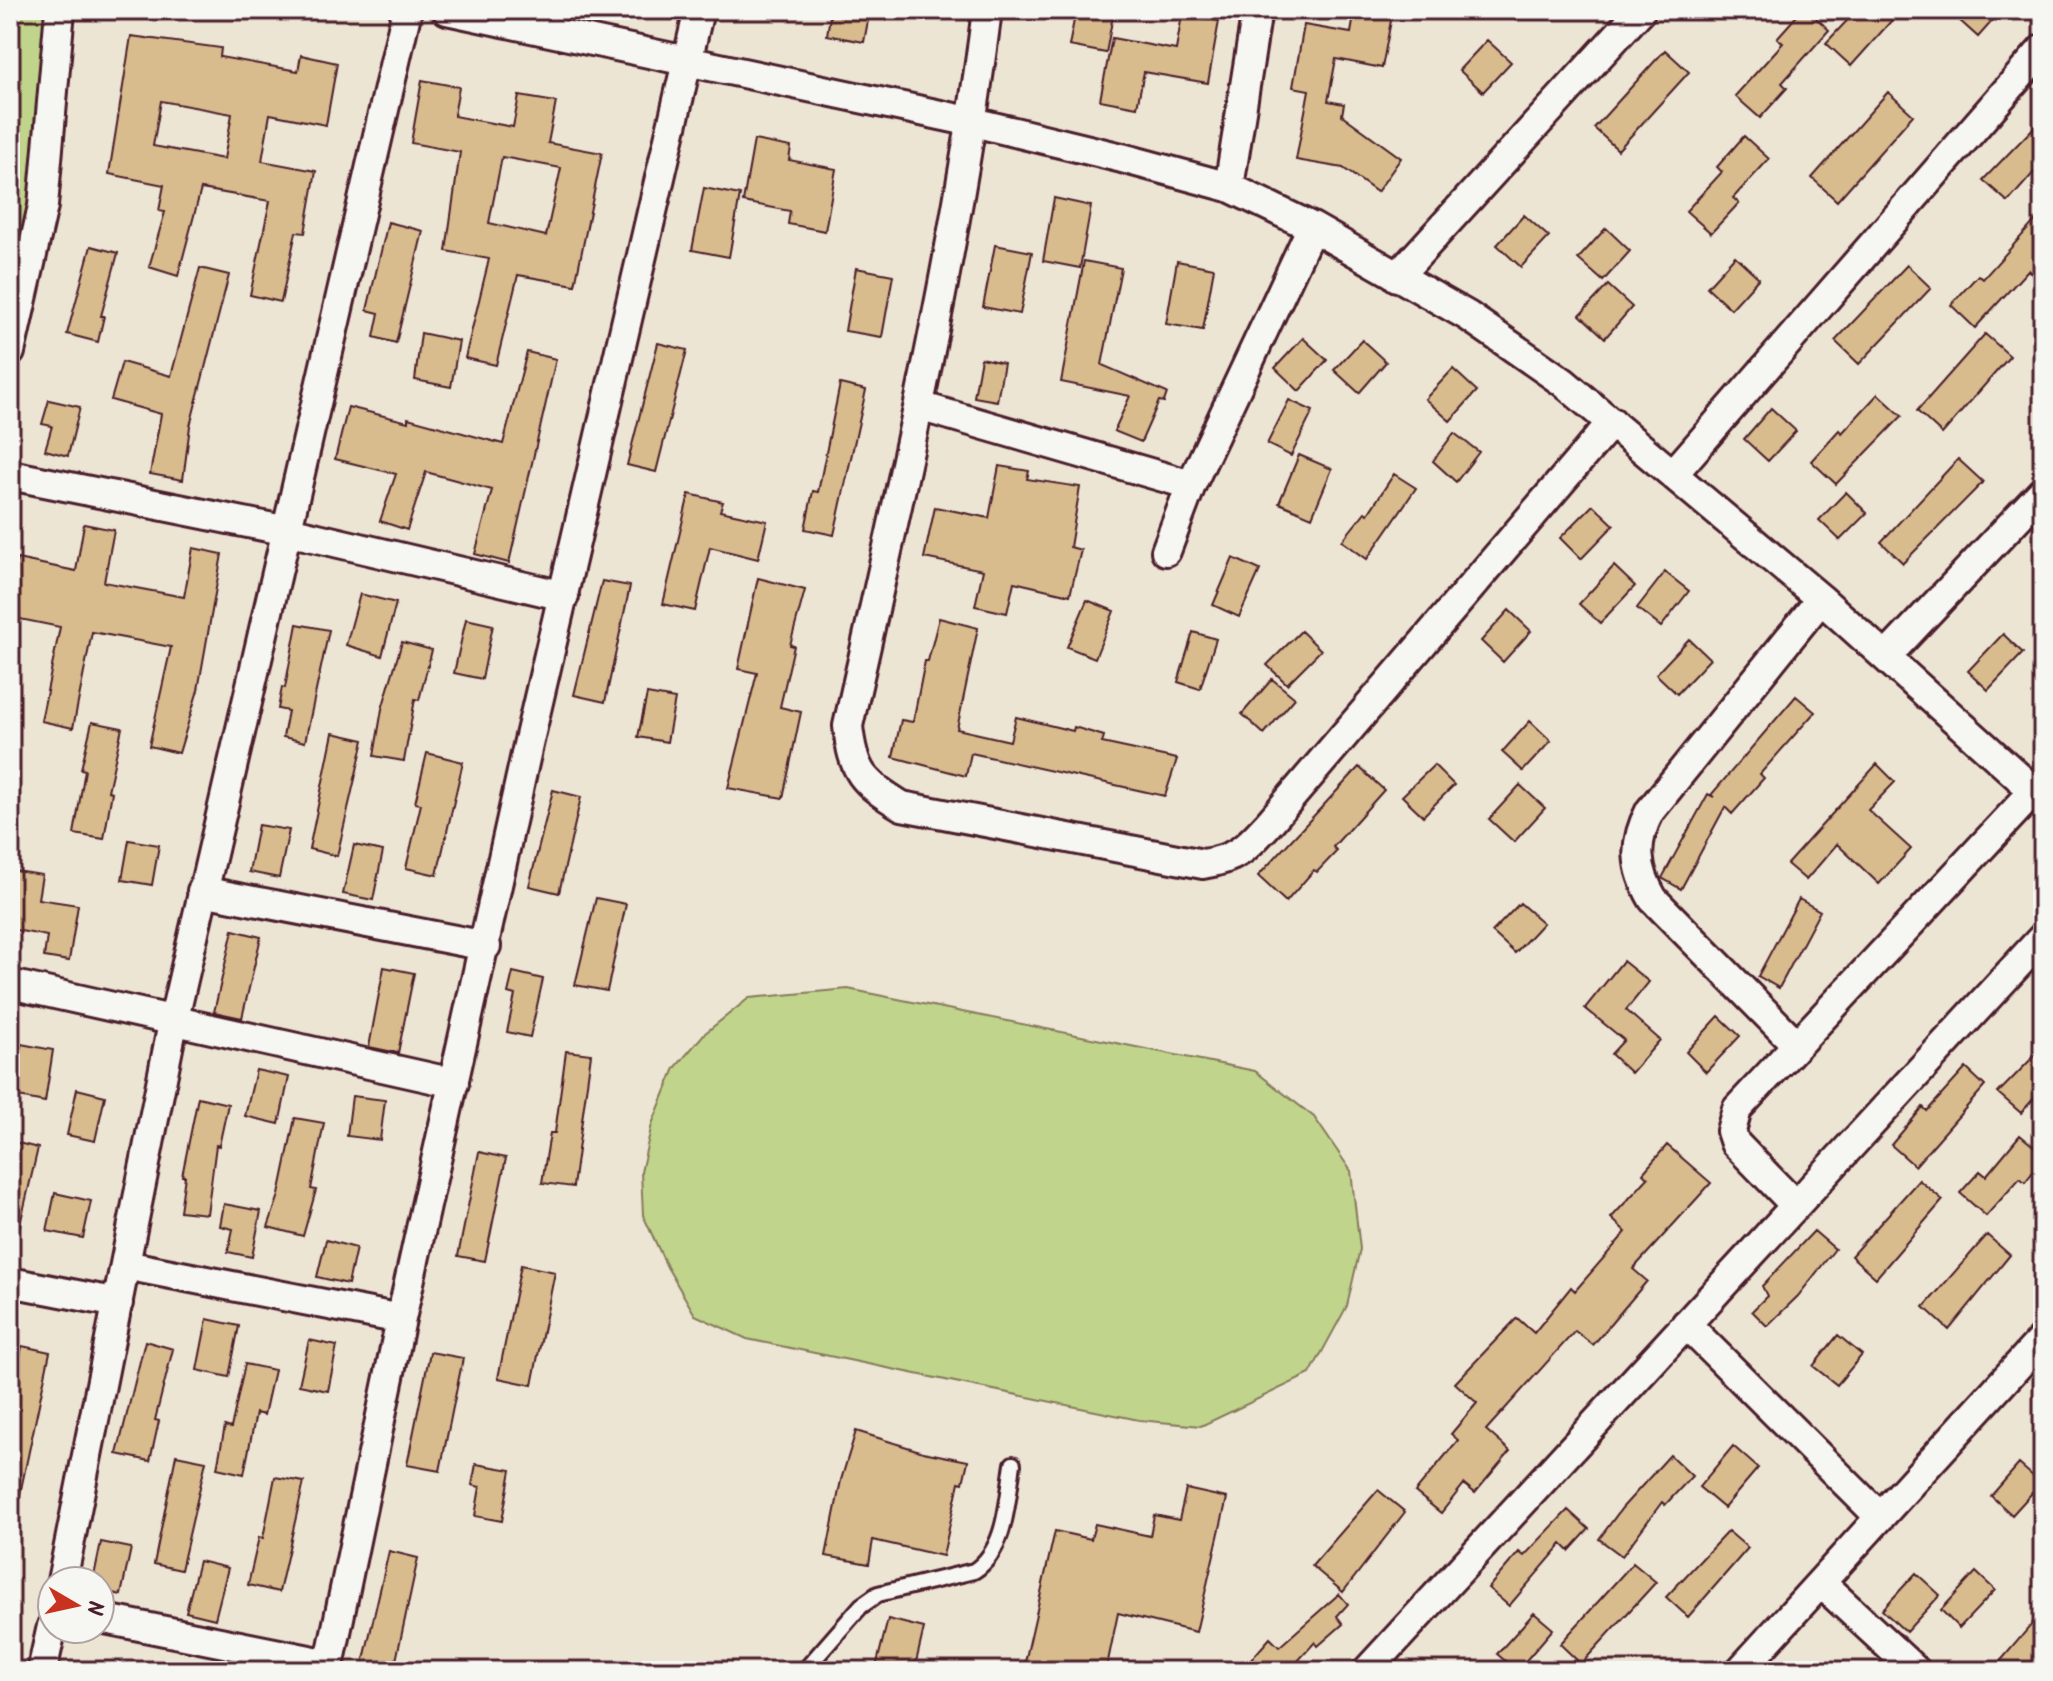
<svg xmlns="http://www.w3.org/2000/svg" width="2053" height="1681" font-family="Kalam,sans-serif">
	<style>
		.green { fill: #c0d58b; stroke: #857a5b; stroke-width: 2 }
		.building { fill: #d8bc8d; stroke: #4a1f2b; stroke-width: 2; fill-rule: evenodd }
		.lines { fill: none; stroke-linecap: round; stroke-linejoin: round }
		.service-casing { stroke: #4a1f2b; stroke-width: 20 }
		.minor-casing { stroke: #4a1f2b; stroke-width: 34 }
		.service { stroke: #f6f6f2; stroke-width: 14 }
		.minor { stroke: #f6f6f2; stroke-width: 28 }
	</style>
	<rect width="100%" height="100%" fill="#ede5d4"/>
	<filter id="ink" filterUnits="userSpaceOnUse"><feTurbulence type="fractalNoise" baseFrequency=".0125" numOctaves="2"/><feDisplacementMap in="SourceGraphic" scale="16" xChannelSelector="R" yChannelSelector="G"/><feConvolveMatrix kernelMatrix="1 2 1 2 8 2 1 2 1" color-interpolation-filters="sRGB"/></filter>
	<g filter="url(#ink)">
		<path class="green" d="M10,10H55L54,95L10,330Z
			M848,989L1255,1071L1314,1117L1351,1171L1360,1249L1347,1306L1310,1374L1201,1426L1139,1420L747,1339L695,1315L667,1267L643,1215L641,1172L652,1124L675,1068L704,1034L749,998Z"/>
		<path class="building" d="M831,10H870L864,42L827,35Z
			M1076,10H1114L1106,53L1069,46Z
			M1355,10H1393L1382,68L1336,59L1328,101L1344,104L1342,115L1401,158L1377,192L1343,168L1296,160L1309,90L1293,87L1304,25L1351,33Z
			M1802,10H1808L1829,30L1782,83L1787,88L1760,118L1735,96L1783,43L1777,38Z
			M1857,10H1901L1851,66L1826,43Z
			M1948,10H2002L1978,37Z
			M1182,15L1219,21L1208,83L1144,72L1137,107L1100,100L1112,38L1176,50Z
			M131,36L221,48L220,57L298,71L301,55L337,63L326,125L270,114L262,161L316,171L305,233L296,232L281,302L250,295L270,201L201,189L178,276L149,267L165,212L159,211L164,185L109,174ZM161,101L232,114L224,159L153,146Z
			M1487,40L1511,62L1483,92L1459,70Z
			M1665,50L1689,72L1618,150L1594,128Z
			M422,80L459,87L454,116L513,127L519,96L556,102L548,143L602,153L575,285L518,275L496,365L465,358L489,259L446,251L460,152L411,143ZM502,157L561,168L546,236L489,223Z
			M1888,92L1913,115L1837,201L1812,178Z
			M2043,118V162L2008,202L1983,180Z
			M1744,136L1769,159L1733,198L1739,203L1711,233L1686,211L1722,172L1717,167Z
			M754,140L791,147L789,160L836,169L825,231L788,224L790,211L743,202Z
			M704,188L740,195L729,257L692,250Z
			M1054,198L1091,206L1080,268L1043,261Z
			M2043,212V262L2032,274L2028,270L1975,328L1951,305L1978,275L1983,279Z
			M1524,215L1549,237L1521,267L1497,245Z
			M388,222L423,231L396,343L374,337L379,313L367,310Z
			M1606,228L1630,251L1603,281L1578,259Z
			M995,245L1032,252L1020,314L983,307Z
			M91,246L118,253L101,316H104L98,342L67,334Z
			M1735,256L1759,278L1731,309L1707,287Z
			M1084,261L1121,268L1102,365L1167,393L1164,402L1159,401L1141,442L1114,431L1130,396L1061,382Z
			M1177,261L1214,268L1203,330L1166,324Z
			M1907,265L1931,288L1859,364L1835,341Z
			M200,268L229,275L190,426L183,480L150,474L161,414L111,400L122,362L171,376Z
			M856,268L893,275L882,337L845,331Z
			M1608,285L1632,307L1605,338L1580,315Z
			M421,333L459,341L451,387L415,380Z
			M1985,334L2010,356L1942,434L1917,411Z
			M1303,338L1327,360L1299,391L1275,368Z
			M1362,340L1386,362L1359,393L1334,370Z
			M658,343L687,350L656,472L627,465Z
			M527,352L556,359L509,563L475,554L492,490L426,472L407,530L380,521L396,474L335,459L348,407L408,422V418L503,444Z
			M981,358L1004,363L997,401L974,397Z
			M1453,369L1477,391L1450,421L1425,399Z
			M840,384L866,390L834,535L805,529L813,491L818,492Z
			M1878,394L1902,416L1836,484L1811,461L1839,430L1842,433Z
			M49,400L80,407L68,456L45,450L52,426L42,424Z
			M1289,400L1313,411L1291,456L1267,444Z
			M1771,408L1796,431L1768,461L1744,439Z
			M1454,433L1479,452L1456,482L1433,461Z
			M1299,455L1332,469L1312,517L1279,503Z
			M1958,459L1983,482L1903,563L1881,542Z
			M999,466L1029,471L1027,479L1080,487L1070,547L1081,550L1070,595L1014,582L1007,613L975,606L983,570L924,558L935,507L989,518Z
			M1394,474L1416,488L1367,559L1342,541L1365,512L1368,514Z
			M1846,492L1867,513L1840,540L1819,520Z
			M689,494L723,502L720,511L767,521L758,559L710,547L695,611L663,604Z
			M1593,505L1614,525L1581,559L1560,538Z
			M84,524L114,530L104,582L184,597L193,548L222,554L198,690L179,753L149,746L171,647L92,632L73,728L41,721L60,627L10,617V593L17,559L76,571Z
			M1233,558L1260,570L1239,617L1213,605Z
			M1614,566L1635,586L1600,623L1579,604Z
			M1665,572L1689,591L1661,627L1637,608Z
			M758,578L805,590L790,645L794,646L780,707L801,712L783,798L728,788L757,673L738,669Z
			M602,581L630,586L605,702L574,695Z
			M360,594L396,603L382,656L346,645Z
			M1087,600L1114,611L1095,658L1067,647Z
			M1509,610L1531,631L1503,662L1481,641Z
			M939,618L978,628L957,729L1010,741L1016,717L1073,731L1074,727L1104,736L1102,743L1177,759L1165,796L971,753L966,776L893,757L901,720L913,722L925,661H928Z
			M466,619L493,625L482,679L454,673Z
			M297,624L329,630L305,742L283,737L288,711L278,709L282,687L285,688Z
			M1301,631L1321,650L1287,684L1267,665Z
			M1193,632L1216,639L1200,689L1178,682Z
			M2003,634L2023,653L1988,690L1968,671Z
			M1689,639L1710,659L1677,694L1656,674Z
			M402,642L432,650L419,700L415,699L404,761L374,756L382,709Z
			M1272,679L1295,698L1264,734L1242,714Z
			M647,694L675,699L667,742L638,737Z
			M1796,696L1815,712L1760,774L1764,778L1732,814L1725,807L1681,889L1662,878L1708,794L1714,797L1711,795Z
			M1530,721L1551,741L1523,771L1502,752Z
			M92,722L122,728L108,791L112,792L104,839L74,834L85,770L81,769Z
			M333,733L364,740L337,856L309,849Z
			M427,753L463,762L437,875L406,868L421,804L415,803Z
			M1877,764L1895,782L1868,810L1911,849L1879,884L1837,844L1806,880L1787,864Z
			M1434,765L1454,785L1423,816L1402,796Z
			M1359,767L1384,790L1333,847L1337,851L1317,872L1314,870L1286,902L1258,876Z
			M1520,785L1545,808L1514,842L1489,819Z
			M553,790L581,797L559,893L529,886Z
			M258,825L289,830L279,878L249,872Z
			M129,840L159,845L152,885L122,880Z
			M354,845L383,851L373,900L343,894Z
			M10,870L42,875L38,899L78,905L69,961L44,957L47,936L10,929Z
			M596,898L626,904L607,991L575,985Z
			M1799,899L1820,911L1779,988L1758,976Z
			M1520,903L1543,923L1515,953L1492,932Z
			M233,930L261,937L242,1018L214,1012Z
			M1623,961L1649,982L1626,1010L1660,1040L1631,1073L1611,1054L1624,1040L1585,1008Z
			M384,967L414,973L398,1053L369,1047Z
			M513,972L543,979L530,1037L507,1032L515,995L508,993Z
			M1719,1016L1740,1036L1706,1072L1686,1052Z
			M21,1044L53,1050L45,1102L13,1096Z
			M2043,1047V1088L2021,1113L1998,1093Z
			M566,1051L591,1054L573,1187L542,1183L550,1133H555Z
			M1966,1068L1985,1086L1915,1166L1891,1145L1923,1107L1927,1111Z
			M256,1070L289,1077L279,1124L245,1116Z
			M77,1089L105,1096L95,1141L67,1135Z
			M352,1096L385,1100L380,1140L347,1136Z
			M198,1097L228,1104L219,1146L216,1145L207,1214L180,1211L185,1176H182Z
			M295,1118L324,1123L311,1189L316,1190L303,1236L268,1227L279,1195Z
			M2020,1135L2043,1154V1159L2025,1182L2020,1178L1986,1216L1960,1193L1980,1171L1986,1176Z
			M10,1141L38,1148L19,1229L10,1228Z
			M1667,1145L1711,1183L1633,1269L1647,1281L1593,1345L1575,1331L1486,1430L1510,1451L1475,1493L1464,1484L1441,1513L1415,1492L1458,1440L1451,1434L1477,1403L1455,1383L1517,1318L1534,1333L1571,1287L1575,1291L1626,1232L1611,1218L1648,1178L1643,1173Z
			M479,1152L506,1158L485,1261L458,1256Z
			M1919,1180L1943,1200L1876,1278L1851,1256Z
			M55,1193L91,1201L83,1238L47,1231Z
			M224,1204L261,1211L252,1257L228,1252L233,1229L220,1226Z
			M1814,1231L1835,1249L1798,1296L1767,1326L1752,1311L1767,1296L1762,1286Z
			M1987,1235L2010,1255L1949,1330L1924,1307Z
			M326,1240L356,1248L348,1284L317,1277Z
			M521,1265L555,1272L532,1385L498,1378Z
			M207,1319L239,1326L229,1377L197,1370Z
			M1838,1335L1862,1355L1837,1385L1813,1366Z
			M309,1340L337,1346L328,1391L299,1385Z
			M145,1341L173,1349L155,1420L159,1421L150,1461L117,1454Z
			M22,1346L50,1352L20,1494L10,1493V1403Z
			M430,1352L463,1358L440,1471L407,1465Z
			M245,1364L274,1370L264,1415L256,1413L244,1474L217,1468L225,1426L231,1428Z
			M856,1431L923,1452L968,1461L963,1483L959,1482L943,1556L873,1540L869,1564L826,1556L841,1480Z
			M1733,1446L1758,1468L1724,1508L1699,1487Z
			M176,1455L206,1461L181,1570L154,1564Z
			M1670,1455L1692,1476L1665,1505L1662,1502L1622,1556L1599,1539L1622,1508Z
			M476,1464L511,1470L502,1521L475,1516L480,1487L472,1485Z
			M2019,1464L2041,1483L2012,1515L1991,1496Z
			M275,1477L304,1482L279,1592L248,1585L259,1537L263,1538Z
			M1186,1489L1227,1498L1196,1632L1118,1613L1106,1671H1023L1055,1531L1091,1539L1095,1524L1150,1536L1154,1515L1179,1520Z
			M1378,1490L1405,1512L1343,1592L1312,1566Z
			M1568,1510L1589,1529L1569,1551L1562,1544L1509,1606L1488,1588L1519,1552L1524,1556Z
			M1728,1531L1748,1548L1688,1617L1666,1597Z
			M101,1542L131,1548L121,1595L100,1590V1581H93Z
			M389,1551L418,1558L394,1670L363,1664Z
			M199,1561L228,1568L215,1619L186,1612Z
			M1633,1563L1656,1582L1581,1664L1560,1644Z
			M1976,1572L1995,1590L1959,1628L1941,1610Z
			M1916,1573L1940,1595L1906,1632L1882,1610Z
			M1339,1594L1348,1604L1337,1616L1343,1624L1318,1646L1315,1642L1296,1663L1304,1671H1241L1270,1638L1279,1647Z
			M2043,1611V1654L2029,1671H1992Z
			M1534,1613L1553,1629L1517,1671L1497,1654Z
			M888,1619L924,1628L914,1671H875Z"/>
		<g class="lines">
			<g class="service-casing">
				<path id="service" d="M804,1671L861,1606L878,1594L974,1571C1007,1549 1007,1500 1013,1464"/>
			</g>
			<g class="minor-casing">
				<path id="minor" d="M447,10L973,122L1122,158L1229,187L1312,227L1468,316L1563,382L1821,599L2043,799
					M987,10C957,251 901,489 848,726C853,772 862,782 902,806L1203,864C1238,859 1247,847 1270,822L1612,422
					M1229,187L1257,10
					M1397,277L1641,10
					M10,352L43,206L60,10
					M919,406L1191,485
					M1674,473L2043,49
					M10,475L288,531L564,596
					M1166,551L1191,485L1312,227
					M1886,657L2043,491
					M202,891L486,946
					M10,984L454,1083
					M1795,1043L1653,899C1635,868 1633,843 1650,811L1821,599
					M1795,1205L1735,1143L1731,1131L1737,1109L2034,791
					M125,1265L401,1319
					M10,1282L118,1303
					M1686,1324L1880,1517
					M62,1581L173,1023L407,10
					M1821,1583L1916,1671
					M100,1618L329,1664
					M42,1671L52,1626
					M328,1671L401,1319L528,745L699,10
					M1367,1671L2043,937
					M1740,1671L2043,1338"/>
			</g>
			<use href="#service" class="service"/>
			<use href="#minor" class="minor"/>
		</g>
	</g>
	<rect width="2053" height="1681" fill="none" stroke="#f6f6f2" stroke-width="40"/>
	<rect x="20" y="20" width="2013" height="1641" fill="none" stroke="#4a1f2b" stroke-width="3" filter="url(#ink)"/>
	<g transform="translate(76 1605) rotate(99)"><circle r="38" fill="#f6f6f2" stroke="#b1a0a2" stroke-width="2"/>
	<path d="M0-6L14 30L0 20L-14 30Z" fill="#c8321e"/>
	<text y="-12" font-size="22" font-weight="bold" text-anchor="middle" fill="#4a1f2b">N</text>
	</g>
</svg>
